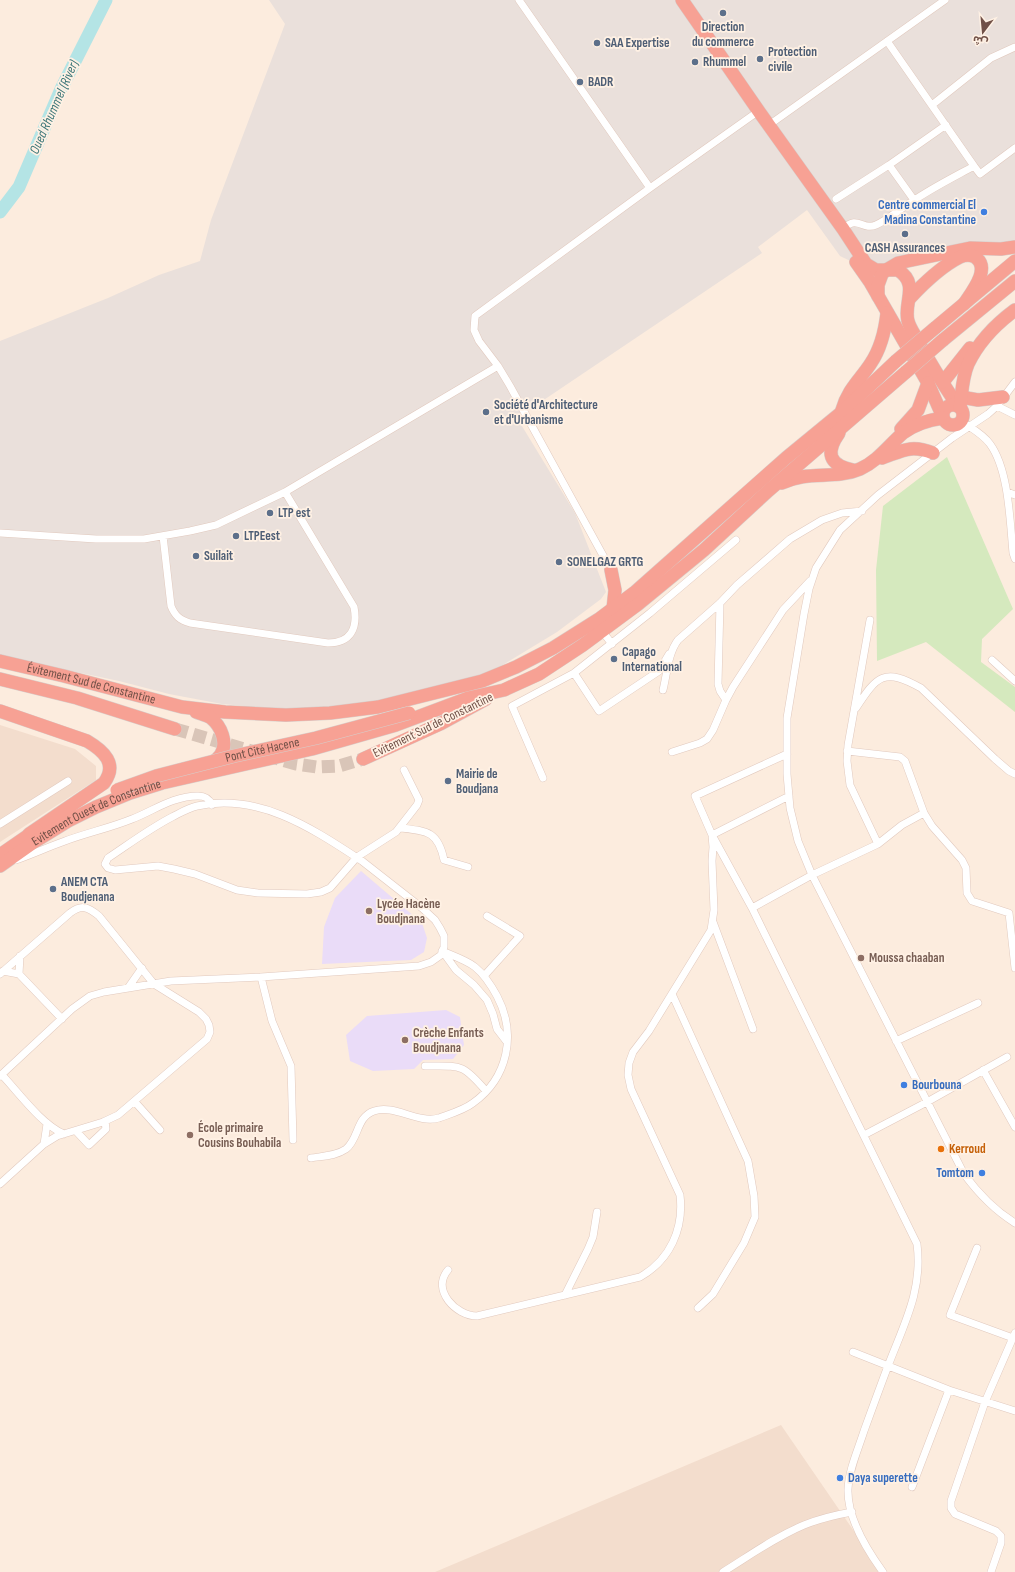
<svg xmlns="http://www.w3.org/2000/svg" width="1015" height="1572" font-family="'Sofia Sans Condensed','Noto Sans Arabic',sans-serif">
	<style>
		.residential { fill: #f3ddcd }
		.industrial { fill: #eae0db }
		.education { fill: #eadcf8 }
		.green { fill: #d5e9be }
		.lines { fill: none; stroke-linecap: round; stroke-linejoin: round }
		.river { stroke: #b4e4e5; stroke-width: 13 }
		.highway-tunnel { stroke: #d9c5b8; stroke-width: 13; stroke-dasharray: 13 6; stroke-linecap: butt }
		.street-casing { stroke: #e1c9be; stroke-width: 8 }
		.highway-casing { stroke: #d7cecb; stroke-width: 14 }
		.street { stroke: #fff; stroke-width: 7 }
		.highway { stroke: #f7a194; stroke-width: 13 }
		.highway-bridge-casing { stroke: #d7cecb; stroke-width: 14; stroke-linecap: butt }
		.highway-bridge { stroke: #f7a194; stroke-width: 13 }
		.service-dot { fill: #5c6f8a; stroke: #fff1e4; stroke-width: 1.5 }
		.shop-dot { fill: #3f7fe0; stroke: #fff1e4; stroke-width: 1.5 }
		.education-dot { fill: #8d6e63; stroke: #fff1e4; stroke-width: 1.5 }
		.food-dot { fill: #e8710a; stroke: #fff1e4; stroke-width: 1.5 }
		.labels { text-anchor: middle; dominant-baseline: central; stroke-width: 3.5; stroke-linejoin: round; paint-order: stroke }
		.service-label { font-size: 13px; font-weight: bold; fill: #4e5e75; stroke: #fff1e4; text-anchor: start }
		.shop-label { font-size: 13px; font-weight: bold; fill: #366cbe; stroke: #fff1e4; text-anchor: end }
		.street-label { font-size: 13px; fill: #715047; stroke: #fff1e4 }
		.education-label { font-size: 13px; font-weight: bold; fill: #785e54; stroke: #fff1e4; text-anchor: start }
		.food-label { font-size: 13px; font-weight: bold; fill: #c56008; stroke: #fff1e4; text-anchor: start }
		.water-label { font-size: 14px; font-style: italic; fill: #3b7678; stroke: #fff1e4 }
	</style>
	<rect width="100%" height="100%" fill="#fcecde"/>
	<path class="residential" d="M0,725L75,749L96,766V780L0,842Z
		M781,1425L882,1572H435Z"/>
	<path class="industrial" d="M269,0H1015V241L869,270L840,256L807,210L758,247L762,253L517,418L575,513L606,592L601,599L557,632L501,666L452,686L381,701L328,707L280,709L222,704L169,694L119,681L0,656V341L108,298L159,275L200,261L211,220L285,24Z"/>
	<path class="education" d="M361,871L422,923L427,938L424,952L411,960L322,964L324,927L335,898Z
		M446,1010L460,1017L464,1045L453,1059L423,1060L414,1069L373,1071L350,1061L346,1035L367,1016Z"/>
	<path class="green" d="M947,457L1013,609L982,639L981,662L1015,687V712L926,642L877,661L876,570L883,506Z"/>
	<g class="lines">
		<path class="river" d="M0,212L19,187L61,89L106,0"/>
		<path class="highway-tunnel" d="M175,729L296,764L317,767L339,766L363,759"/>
		<g class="street-casing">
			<path id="street" d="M519,0L650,188
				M887,41L974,166
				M932,105L991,58L1015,47
				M769,125L945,0
				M889,165L946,125
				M836,199L889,165L914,200
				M843,229C858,214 862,231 876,225C889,219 901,208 913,201C932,188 954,177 974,166L980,174L1015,148
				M1015,382L997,406L988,414L952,438L878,495L840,530L816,568L809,589L804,614L787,718V774L790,808L798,841L812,875L964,1174C978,1193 994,1210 1015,1223
				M997,406L1015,415
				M961,421C971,428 983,434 990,444C1009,470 1010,522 1013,553L1015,559
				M1007,492L1015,495
				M0,533L96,539H144L190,531L216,525L285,492L498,366
				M163,536L171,606C175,616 180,620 190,623L328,643C351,643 358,628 354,607L285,492
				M611,570L510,386L498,366L479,341L474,330L475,316L650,188L753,115
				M720,603L718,684L720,691L726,700
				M602,631L612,644
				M992,660L1015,681
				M574,673L599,711L659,671L669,654
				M663,690C667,674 668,653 678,640L720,603L737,585L790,539L822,520L842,513L862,511
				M856,708C877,676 884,667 921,688L995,759L1009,771L1015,774
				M847,751L900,757L905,761L924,813L932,826L962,860L966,868L967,893L972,901L1009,913L1015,968
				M672,752L700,743L707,739L713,730L726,700L733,687L783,610L810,581
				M787,754L695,796L712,835L752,908L917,1244C923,1290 904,1324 888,1366C880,1387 872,1409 864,1431C858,1450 849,1469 848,1489C847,1517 867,1550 883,1572
				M543,778L512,706L574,673L650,613L736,540
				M0,824L68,781
				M400,828C427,831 438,831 444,860L468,867
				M878,844L902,825L924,813
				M16,860C33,854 48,847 65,841C86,833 110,828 132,819C153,811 173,796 198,796C205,796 209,798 212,805
				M752,908L812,875L878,844L850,785L847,761L848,745L870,620
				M713,922L753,1029
				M443,952L456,970L474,985L487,1000L493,1014L497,1029L507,1042
				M3,971L19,974L20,956
				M0,974L70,913C82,904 88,907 99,916L154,984L199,1012L206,1019L209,1025L210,1032L207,1039L118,1115L103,1122L57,1136L44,1144L0,1184
				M19,974L62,1019
				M484,976L520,936L487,916
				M261,977L272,1021L291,1066L293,1140
				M128,988L142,968
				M672,994L748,1161L754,1196L755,1217L744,1243L713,1294L698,1308
				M896,1041L978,1003
				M425,1066C461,1066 462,1063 486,1091
				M983,1070L1015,1127
				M2,1075C19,1093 42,1125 64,1134
				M0,1076L72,1009L90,996L104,992L171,981L261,977L419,966L431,962L441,955L444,947V936L440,928L435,920L422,908L362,861C313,829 259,792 197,806C188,808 180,813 172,817C149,829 129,844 108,858L105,864L108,868L115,870L158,866L174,869L195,874L237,890L258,893L307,894L321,892L330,888L357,857L396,832L417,805L419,800L404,770
				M135,1102L160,1130
				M76,1131L89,1145L106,1129L105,1121
				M864,1135L927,1102L1007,1057
				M44,1144L47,1124
				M311,1158C323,1156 336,1156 346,1149C359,1139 356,1117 374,1111C395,1104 417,1124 439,1118C450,1114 464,1110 473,1103C508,1078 517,1034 497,996C491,985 485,975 475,967C466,960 453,956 442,951
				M977,1248L950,1315L1013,1338
				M448,1270C431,1290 456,1316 477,1316L640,1277C670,1260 684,1229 680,1195L631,1089L628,1075L629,1063L633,1052L649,1031L711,930L714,910L712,861L713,847L712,835L789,796
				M565,1295L588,1249L593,1237L597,1212
				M853,1352L949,1390L1015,1411
				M912,1487L949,1390
				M723,1572C749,1556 775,1537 804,1525C819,1519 835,1515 852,1512
				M991,1572L1001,1543V1536L996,1531L955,1514L951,1508V1501L985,1402L1015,1333"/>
		</g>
		<g class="highway-casing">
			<g id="highway">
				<path d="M682,0L760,113L843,229L866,264L876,270H898C920,284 903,303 908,321C910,329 916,336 919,343C931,364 944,386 958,406"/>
				<path d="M856,262L870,282L928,383L942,415"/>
				<path d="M878,296V285L882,274L886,270L898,263L970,248L1001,249L1015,247"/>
				<path d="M910,298C924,283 942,266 960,257C965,255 971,255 975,257C992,268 971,293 964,304"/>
				<path d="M935,328L1015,261"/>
				<path d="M943,340L1015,281"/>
				<path d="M943,382L970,348"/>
				<path d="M961,397L978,400L1003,397"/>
				<circle cx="953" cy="415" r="10"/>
				<path d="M960,407C962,393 962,378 968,364C978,343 996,324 1015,310"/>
				<path d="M842,410C848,389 860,380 871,363C881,348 885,331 887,313"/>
				<path d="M901,429L918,410L928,383"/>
				<path d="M839,433C825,453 829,465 853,470"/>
				<path d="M882,458C902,451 911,444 933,453"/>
				<path d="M782,483C808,470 835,480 860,469C878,461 889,445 903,433C915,424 928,420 943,418"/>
				<path d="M611,570L615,590L613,609"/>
				<path id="s1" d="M0,661L64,676L182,707L225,712L286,715L330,713L378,707L482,681L516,667L553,648L599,619L635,592L786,458L842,412L896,361"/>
				<path d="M0,679L77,698L175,729"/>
				<path d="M0,711L87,741C104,751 118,764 104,783L29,834"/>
				<path d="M196,712C201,714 207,715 211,718C221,726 228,743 221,754C218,759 213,762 209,766"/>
				<path d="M363,759L440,724L486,699"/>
				<path d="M0,855L36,830"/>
				<path id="s2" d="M0,866L34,842L68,821L96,807L130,793L162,783L312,749L396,725L468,698L504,690L539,674L583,645L637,605L704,550L768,491L906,372"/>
			</g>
		</g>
		<use href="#street" class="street"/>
		<use href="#highway" class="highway"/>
		<g class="highway-bridge-casing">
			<g id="highway-bridge">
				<path d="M896,361L935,328"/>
				<path d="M906,372L943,340"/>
				<path id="s3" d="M117,790L156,776L234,756L316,738L409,713"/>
			</g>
		</g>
		<use href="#highway-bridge" class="highway-bridge"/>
	</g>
	<g class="service-dot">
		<circle cx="723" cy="13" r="4"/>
		<circle cx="597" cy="43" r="4"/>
		<circle cx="760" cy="59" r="4"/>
		<circle cx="695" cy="62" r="4"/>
		<circle cx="580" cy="82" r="4"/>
		<circle cx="905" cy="234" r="4"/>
		<circle cx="486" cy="412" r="4"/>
		<circle cx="270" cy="513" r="4"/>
		<circle cx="236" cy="536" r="4"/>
		<circle cx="196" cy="556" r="4"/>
		<circle cx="559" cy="562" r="4"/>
		<circle cx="614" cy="659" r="4"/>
		<circle cx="448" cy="781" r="4"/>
		<circle cx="53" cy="889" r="4"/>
	</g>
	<g class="shop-dot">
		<circle cx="984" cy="212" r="4"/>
		<circle cx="904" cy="1085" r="4"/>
		<circle cx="982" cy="1173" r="4"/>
		<circle cx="840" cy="1478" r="4"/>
	</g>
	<g class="education-dot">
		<circle cx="369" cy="911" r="4"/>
		<circle cx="861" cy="958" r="4"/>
		<circle cx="405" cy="1040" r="4"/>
		<circle cx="190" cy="1135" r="4"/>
	</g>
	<circle class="food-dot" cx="941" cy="1149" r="4"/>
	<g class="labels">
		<g class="service-label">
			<text x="723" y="27" text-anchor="middle">Direction<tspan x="723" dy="15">du commerce</tspan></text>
			<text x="605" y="43">SAA Expertise</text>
			<text x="768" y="52">Protection<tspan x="768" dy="15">civile</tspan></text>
			<text x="703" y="62">Rhummel</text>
			<text x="588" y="82">BADR</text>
			<text x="905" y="248" text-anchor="middle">CASH Assurances</text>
			<text x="494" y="405">Société d'Architecture<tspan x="494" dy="15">et d'Urbanisme</tspan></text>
			<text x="278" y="513">LTP est</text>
			<text x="244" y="536">LTPEest</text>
			<text x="204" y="556">Suilait</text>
			<text x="567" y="562">SONELGAZ GRTG</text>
			<text x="622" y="652">Capago<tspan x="622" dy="15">International</tspan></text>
			<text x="456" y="774">Mairie de<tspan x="456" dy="15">Boudjana</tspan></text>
			<text x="61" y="882">ANEM CTA<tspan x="61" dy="15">Boudjenana</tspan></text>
		</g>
		<g class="shop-label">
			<text x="976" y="205">Centre commercial El<tspan x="976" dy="15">Madina Constantine</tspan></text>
			<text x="912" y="1085" text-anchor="start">Bourbouna</text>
			<text x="974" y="1173">Tomtom</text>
			<text x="848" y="1478" text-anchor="start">Daya superette</text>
		</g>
		<g class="street-label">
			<text stroke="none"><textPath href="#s1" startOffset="94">Évitement Sud de Constantine</textPath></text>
			<text transform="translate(433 725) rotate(-26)">Evitement Sud de Constantine</text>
			<text stroke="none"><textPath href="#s3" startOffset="151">Pont Cité Hacene</textPath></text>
			<text stroke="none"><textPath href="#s2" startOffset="111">Evitement Ouest de Constantine</textPath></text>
		</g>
		<g class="education-label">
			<text x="377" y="904">Lycée Hacène<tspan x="377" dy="15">Boudjnana</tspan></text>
			<text x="869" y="958">Moussa chaaban</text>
			<text x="413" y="1033">Crèche Enfants<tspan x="413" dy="15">Boudjnana</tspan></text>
			<text x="198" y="1128">École primaire<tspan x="198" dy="15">Cousins Bouhabila</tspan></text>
		</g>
		<g class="food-label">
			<text x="949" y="1149">Kerroud</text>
		</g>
		<g class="water-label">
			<text transform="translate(54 107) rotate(-66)">Oued Rhummel (River)</text>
		</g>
	</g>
	<g transform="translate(983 32) rotate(196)" stroke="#fff1e4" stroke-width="3" paint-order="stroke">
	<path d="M0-3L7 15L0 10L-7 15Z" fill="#715047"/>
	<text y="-6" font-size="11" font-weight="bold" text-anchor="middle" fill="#715047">ش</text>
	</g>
</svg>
